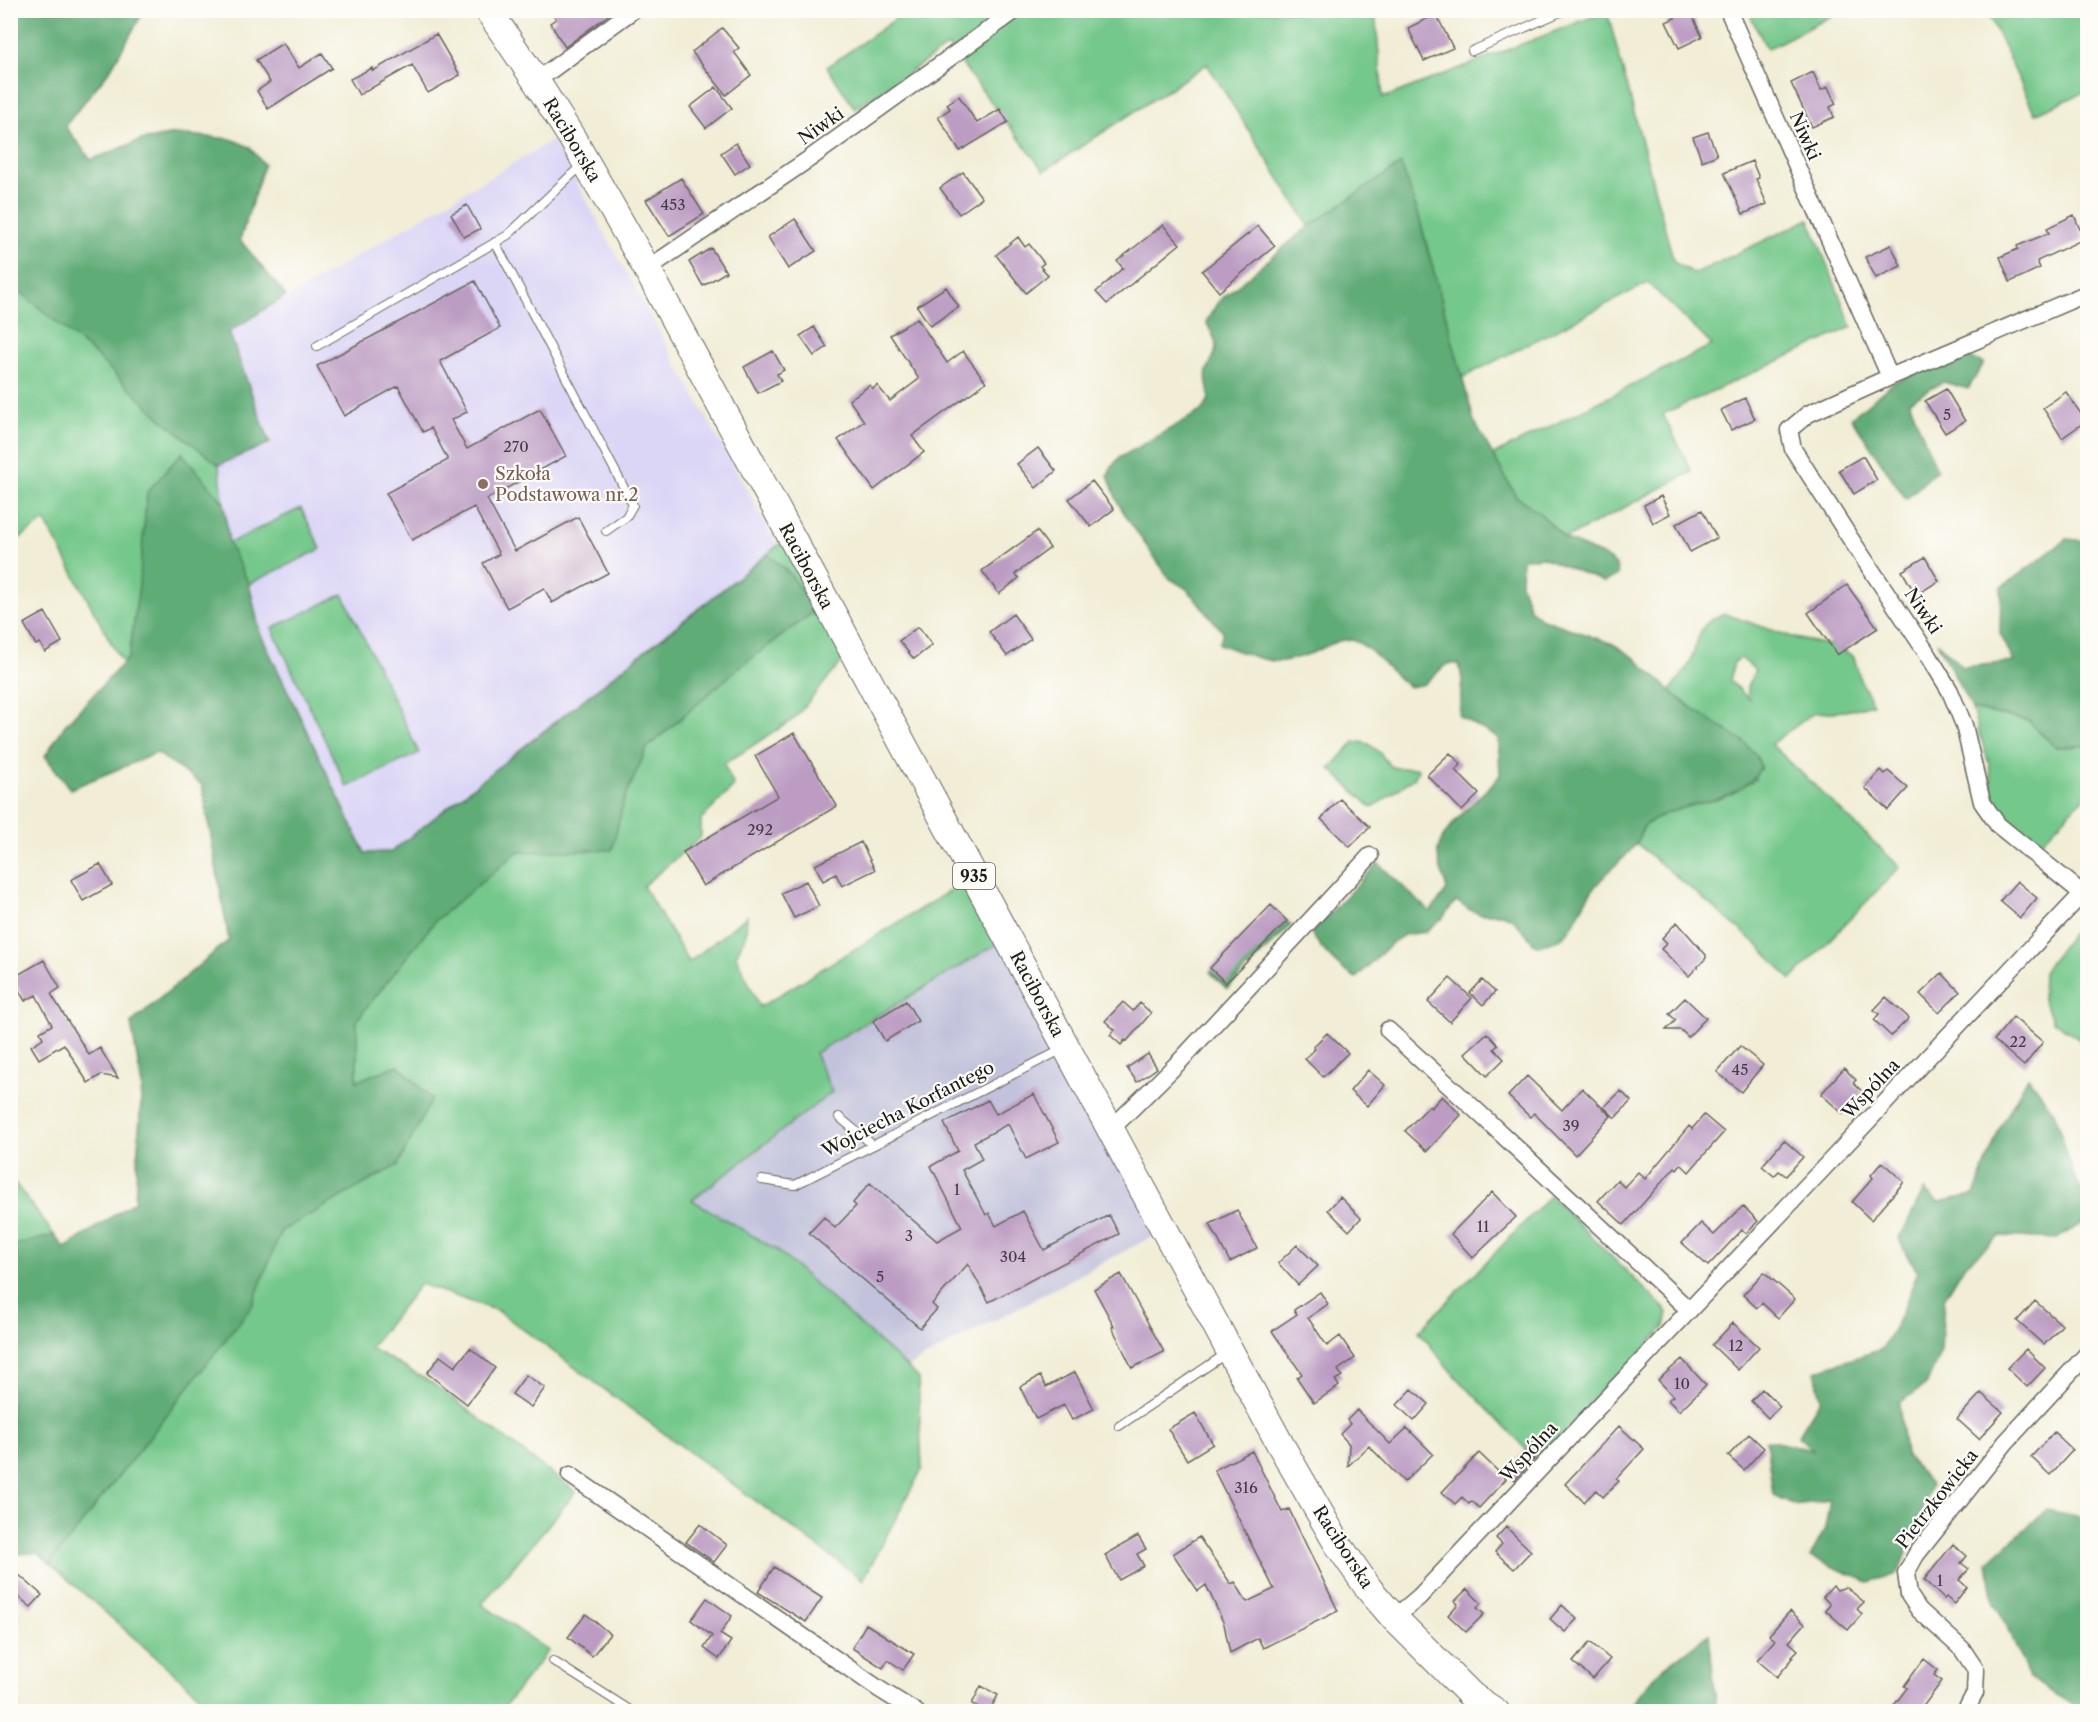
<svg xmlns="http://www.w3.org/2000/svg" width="2098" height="1722" font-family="'Libre Caslon Text',serif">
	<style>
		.built { fill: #dcd6f6 }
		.industrial { fill: #c2c2dc }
		.green { fill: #75c88b; stroke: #487254; stroke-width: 1.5; fill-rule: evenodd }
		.forest { fill: #60ac77; stroke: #3e644a; stroke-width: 1.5 }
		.building { fill: #bc9cc3 }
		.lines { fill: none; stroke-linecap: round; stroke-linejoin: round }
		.lane-casing { stroke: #67655d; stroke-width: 10 }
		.street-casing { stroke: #67655d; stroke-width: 19 }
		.primary-casing { stroke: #67655d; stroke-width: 29 }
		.lane { stroke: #fff; stroke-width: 8 }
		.street { stroke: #fff; stroke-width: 16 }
		.primary { stroke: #fff; stroke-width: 27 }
		.education-dot { fill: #8d6e63; stroke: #fdfcf7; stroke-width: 2 }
		.labels { text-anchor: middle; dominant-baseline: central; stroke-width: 4.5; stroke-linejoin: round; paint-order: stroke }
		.number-label { font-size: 15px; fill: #443c46 }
		.shield { fill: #fdfcf7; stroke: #605f5e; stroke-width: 1.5 }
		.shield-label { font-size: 16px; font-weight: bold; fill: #1c1c1c }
		.street-label { font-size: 18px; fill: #1c1c1c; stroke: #fdfcf7 }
		.education-label { font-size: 18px; fill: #785e54; stroke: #fdfcf7; text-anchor: start }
	</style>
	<rect width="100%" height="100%" fill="#fdfcf7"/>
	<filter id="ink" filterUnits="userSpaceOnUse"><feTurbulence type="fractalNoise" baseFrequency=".0167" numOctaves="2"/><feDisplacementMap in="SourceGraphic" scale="12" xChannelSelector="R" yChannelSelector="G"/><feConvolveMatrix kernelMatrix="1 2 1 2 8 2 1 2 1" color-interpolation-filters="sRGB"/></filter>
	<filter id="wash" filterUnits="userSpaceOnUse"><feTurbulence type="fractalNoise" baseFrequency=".008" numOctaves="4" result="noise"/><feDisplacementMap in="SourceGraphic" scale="24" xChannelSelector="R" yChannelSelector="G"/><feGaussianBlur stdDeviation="1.35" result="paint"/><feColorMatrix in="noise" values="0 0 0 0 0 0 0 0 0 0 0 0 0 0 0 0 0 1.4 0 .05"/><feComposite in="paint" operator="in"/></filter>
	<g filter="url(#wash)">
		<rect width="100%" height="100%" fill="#f1edd6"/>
		<path class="built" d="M553,140L778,546L390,852L364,853L260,633L249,584L229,544L219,465L270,443L229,332Z"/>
		<path class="industrial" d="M1007,938L1164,1230L907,1367L777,1250L692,1200L832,1092L815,1053Z"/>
		<path class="green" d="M907,11H1375L1383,98L1607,11L1674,262L1694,274L1809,219L1852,327L1663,414L1692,472L1565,539L1544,517L1516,496L1493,455L1712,345L1648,283L1462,378L1418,213L1400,165L1309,226L1207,64L1044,171L948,46L855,109L827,67Z
			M1748,11H1841L1767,49Z
			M1987,11H2087V91L2035,114Z
			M10,155L219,465L229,543L301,508L321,549L249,584L260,633L365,853L391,852L790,536L852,650L794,719L724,764L734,786L701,820V837L643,886L689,962L747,916L746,934L736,956L760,1007L974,876L1007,938L815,1053L832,1092L692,1200L777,1250L918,1377L922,1469L863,1580L498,1311L420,1284L370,1348L432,1383L576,1492L482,1604L548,1651L501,1711H217L38,1553L11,1554V1178L65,1249L135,1201L142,1085L131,1023L229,940L202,785L115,650L45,521L11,544Z
			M343,594L419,753L347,787L272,628Z
			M1725,614L1795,638L1828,645L1841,649L1854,657L1860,679L1873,704L1846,711L1814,713L1771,744L1900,867L1791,980L1756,943L1636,843L1645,825L1667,812L1690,805L1722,798L1736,791L1755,779L1743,741L1717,726L1670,691C1676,682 1684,673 1689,664C1700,642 1695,621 1725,614ZM1741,658L1755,670L1747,687L1749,699L1730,681L1734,662Z
			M1972,709L2029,721L2055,747L2087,746V795L2038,845L1995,809L1989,764Z
			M1355,741L1369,744L1380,753L1390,766L1396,768H1417L1418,771L1414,778L1372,808L1330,769Z
			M2087,924L2088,1044L2087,1045L2053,1021L2042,998L2043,972L2072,933L2080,926Z
			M1550,1196L1668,1312L1665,1327L1537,1461L1447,1367L1419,1331Z"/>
		<path class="forest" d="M10,11H144L110,70L65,126L91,160L141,140L175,134L231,139L250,147L264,165L240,240L286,296L229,332L270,443L219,465L162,420L91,351L11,284Z
			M1401,164L1418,213L1474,421L1516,496L1540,513L1565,539L1602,555L1616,565L1618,575L1604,582L1542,557L1522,559L1521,583L1530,609L1540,618L1613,644L1635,658L1683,702L1743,741L1756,755L1761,767C1741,805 1691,799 1657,818C1654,820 1648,822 1645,825C1640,830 1640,839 1635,845C1622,862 1603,874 1591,892C1571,920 1578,940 1536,946L1512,918L1501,914H1480L1468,909L1456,901L1442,919L1425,932L1404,935L1392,943L1356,978C1337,967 1323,951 1311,933L1378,863L1430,912L1447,890C1445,879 1436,861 1438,850C1441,828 1485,794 1500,775L1498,738L1459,716L1462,679L1459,664H1447L1424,684L1410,687C1390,675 1378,652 1357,642C1342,634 1323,650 1309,654C1301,657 1291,660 1282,661C1266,663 1235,650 1219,644L1223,632L1187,589L1169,578L1129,521L1118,503L1108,476L1111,468L1119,458L1201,411C1217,396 1203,387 1207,371C1210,362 1217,354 1216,344C1215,337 1209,328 1206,322L1218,302L1309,226Z
			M1961,356L1984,363L1968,389L1943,382L1909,401L1937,470L1906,499L1851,418L1894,382Z
			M182,453L224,503L229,544L249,584L260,633L365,853L391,852L768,554L791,575L815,611L741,666L647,748L624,800L612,850L518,852L436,920L357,1020V1081L398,1065L432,1099L398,1165L281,1231L252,1306L50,1564L38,1553L11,1554V1246L54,1235L65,1248L135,1201L142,1085L131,1023L229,940L202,785L157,753L70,789L45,756L65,725L129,657L139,585L147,492Z
			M2067,539L2087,541V746L2055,747L2029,721L1972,709L1937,642L1963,667L2014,662L2000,633L2001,588Z
			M1273,908L1291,925L1227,989L1210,972Z
			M2028,1077L2054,1112L2074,1176L2087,1201V1220L2057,1239L2000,1236L1964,1266L1944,1299L1941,1351L1926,1385L1899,1403L1905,1455L1931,1484L1898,1574L1868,1582L1810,1557L1825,1529L1830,1500L1795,1505L1773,1495L1766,1440L1813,1450L1798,1436L1821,1399L1815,1371L1882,1349L1901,1315L1918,1271L1906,1254L1899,1239L1924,1190L1938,1202L1974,1195L1998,1132Z
			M2046,1510L2087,1518V1711H2082L2029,1678L2007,1625L1994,1604L1988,1562Z
			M1709,1634L1717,1711H1627L1656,1674Z"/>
		<g id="blocks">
			<path class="building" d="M551,10H615L565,47L550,23L556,19Z
				M1671,10H1690L1702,37L1679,48L1666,22L1675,18Z
				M1436,14L1453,48L1424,61L1408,28Z
				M722,28L739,48L734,52L751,75L726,95L692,52Z
				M436,34L460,75L428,93L412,65L359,95L350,79L372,68L373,71Z
				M283,43L299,68L322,53L332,68L268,109L257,91L270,82L256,60Z
				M1813,72L1821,90L1828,87L1836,104L1830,107L1834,117L1812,127L1791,83Z
				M716,87L732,108L706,128L690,107Z
				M959,96L977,123L1000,109L1008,122L960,151L938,117L950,109L947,104Z
				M1708,132L1717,155L1702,161L1693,137Z
				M736,143L750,164L735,174L721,153Z
				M1752,161L1759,178L1756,179L1767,204L1743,214L1724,173Z
				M963,172L982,198L959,214L940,188Z
				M681,178L704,214L669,236L646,200Z
				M467,205L480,229L464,237L451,214Z
				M2074,215L2084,239L2037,261L2040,268L2010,282L2000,257L2018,249L2017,246L2049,233L2047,228Z
				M795,219L816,251L788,269L768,237Z
				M1163,225L1180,244L1107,304L1096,292L1123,268L1117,261Z
				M1258,226L1275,246L1219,292L1202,271Z
				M1018,237L1025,247L1029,244L1044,263L1040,266L1048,275L1026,293L996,255Z
				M1891,245L1901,266L1876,278L1865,257Z
				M711,248L726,272L703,286L689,262Z
				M475,281L500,328L440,361L467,412L451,420L467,449L540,409L566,456L487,499L515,551L578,517L608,573L552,603L544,588L507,608L483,563L499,554L474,507L412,540L386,493L448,460L431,428L423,432L398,386L344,416L317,366Z
				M946,287L959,307L930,326L917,306Z
				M917,318L947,363L963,351L986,382L912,436L924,452L874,490L838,440L864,421L849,400L870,385L873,389L877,385L890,401L919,379L890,335Z
				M814,327L827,347L814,356L800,336Z
				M773,351L784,370L777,374L781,381L758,393L744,367Z
				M1946,389L1965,421L1945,433L1925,401Z
				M2066,392L2086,421L2062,438L2043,408Z
				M1745,398L1755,419L1731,430L1721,410Z
				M1038,448L1056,471L1036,488L1017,464Z
				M1863,456L1877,480L1854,494L1839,470Z
				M1092,481L1114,509L1091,527L1069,499Z
				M1661,496L1670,514L1653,523L1644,505Z
				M1702,510L1717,538L1690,552L1676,524Z
				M1037,531L1050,548L1015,574L1019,578L999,594L982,571Z
				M1925,557L1939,581L1916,595L1902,571Z
				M1847,585L1878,628L1837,655L1808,613Z
				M45,612L62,642L45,652L40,643L36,645L24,624Z
				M1013,614L1031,639L1007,656L989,632Z
				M918,627L932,645L914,659L899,641Z
				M794,733L837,806L703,886L683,852L778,796L755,756Z
				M1450,753L1461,764L1455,770L1479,794L1462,811L1427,775Z
				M1881,770L1885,774L1888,771L1908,788L1888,810L1865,788Z
				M1340,799L1370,827L1350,847L1321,819Z
				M861,842L875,870L842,886L836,874L823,881L815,865Z
				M100,864L112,885L83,901L71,880Z
				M806,881L819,906L794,918L781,893Z
				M2017,881L2037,898L2020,918L2000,901Z
				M1271,905L1287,921L1226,983L1210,968Z
				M1677,922L1706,955V958L1689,976L1661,949L1667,943L1662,938Z
				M44,960L60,988L51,994L89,1055L100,1048L118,1078L101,1075L88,1083L64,1044L39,1059L31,1046L43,1038L40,1032L52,1025L36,995L25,1001L12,978Z
				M1942,973L1960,992L1939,1013L1920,994Z
				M1450,978L1472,998L1450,1022L1428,1002Z
				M1482,980L1495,992L1483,1005L1470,993Z
				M1886,997L1909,1018L1891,1036L1874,1020L1879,1014L1874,1010Z
				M1685,998L1706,1018L1688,1037L1681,1030H1666L1676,1020L1669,1014Z
				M906,1001L918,1021L885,1041L873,1021Z
				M1123,1002L1133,1011L1140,1003L1151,1013L1127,1041L1125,1040L1121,1045L1110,1035L1115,1030L1105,1021Z
				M2013,1017L2043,1042L2024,1066L1994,1040Z
				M1327,1033L1348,1053L1323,1077L1305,1059L1315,1049L1313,1047Z
				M1487,1033L1498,1045L1494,1049L1504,1059L1487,1076L1465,1053Z
				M1740,1046L1763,1065L1741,1092L1717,1072Z
				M1148,1054L1157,1068L1137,1082L1127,1068Z
				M1844,1068L1856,1080L1853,1083L1863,1092L1843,1114L1821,1094Z
				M1368,1070L1385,1085L1367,1106L1350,1091Z
				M1527,1076L1562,1110L1582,1088L1611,1116L1575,1155L1534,1113L1530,1117L1508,1096Z
				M1621,1091L1631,1101L1615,1118L1604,1107Z
				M1034,1094L1059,1142L1026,1159L1008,1124L974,1142L982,1159L962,1170L986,1215L989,1213L996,1226L1023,1211L1044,1250L1109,1215L1119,1234L989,1302L968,1264L932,1304L937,1309L920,1328L809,1233L824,1217L835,1228L856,1206L853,1203L870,1183L937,1241L962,1227L931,1166L958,1151L944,1123L988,1100L996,1114Z
				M1442,1096L1461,1115L1427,1151L1405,1131L1429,1106L1431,1108Z
				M1704,1115L1724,1132L1689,1172L1681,1164L1677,1169L1675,1167L1624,1225L1598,1201L1617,1180L1624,1187L1638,1172L1645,1179L1689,1126L1692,1129Z
				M1784,1140L1803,1157L1786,1176L1779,1171L1774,1176L1762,1166Z
				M1882,1162L1904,1182L1871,1220L1852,1202L1873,1178L1871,1175Z
				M1492,1192L1516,1217L1473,1258L1451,1234Z
				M1340,1197L1361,1218L1349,1231L1328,1210Z
				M1743,1206L1758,1221L1746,1233L1742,1230L1708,1266L1682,1243L1701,1223L1714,1235Z
				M1237,1210L1257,1248L1230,1262L1210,1224Z
				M1297,1245L1318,1266L1298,1285L1278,1263Z
				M1764,1272L1795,1299L1778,1318L1762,1303L1757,1308L1743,1295Z
				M1121,1274L1164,1352L1132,1368L1112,1327L1114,1326L1094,1289Z
				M1320,1292L1328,1304L1308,1318L1327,1346L1340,1336L1355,1358L1338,1370L1342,1376L1335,1380L1339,1386L1314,1403L1297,1378L1302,1374L1272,1331L1297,1314L1294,1310Z
				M2035,1301L2062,1325L2044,1345L2017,1321Z
				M1733,1323L1759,1347L1738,1370L1712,1345Z
				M470,1348L495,1368L467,1404L427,1373L440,1356L455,1367Z
				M2026,1349L2045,1368L2027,1387L2007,1368Z
				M1682,1359L1706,1385L1679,1411L1668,1400L1673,1396L1658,1380Z
				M1075,1372L1094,1409L1072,1420L1064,1405L1036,1419L1020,1387L1040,1376L1046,1387Z
				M526,1375L545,1388L531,1407L512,1394Z
				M1412,1389L1429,1404L1414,1421L1397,1405Z
				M1762,1389L1780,1406L1768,1418L1751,1401Z
				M1981,1393L2003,1412L1979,1439L1957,1419Z
				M1357,1410L1390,1444L1407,1428L1433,1454L1404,1482L1369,1446L1348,1466L1349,1444L1340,1434L1350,1424L1347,1420Z
				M1195,1413L1213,1444L1187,1460L1168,1429Z
				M1619,1426L1644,1449L1616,1479L1619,1481L1603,1497L1596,1490L1584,1502L1565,1484Z
				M2054,1432L2073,1450L2050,1475L2031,1457Z
				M1749,1434L1764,1448L1744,1470L1728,1456Z
				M1252,1451L1282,1512L1289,1509L1338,1611L1263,1648L1258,1638L1230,1653L1224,1624L1206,1585L1198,1591L1173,1554L1199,1537L1231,1584L1235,1582L1247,1602L1274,1589L1214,1470Z
				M1525,1451L1534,1459L1515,1480L1506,1471Z
				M1479,1453L1506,1479L1479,1508L1472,1501L1469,1504L1462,1497L1455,1504L1442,1492Z
				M700,1524L727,1545L714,1562L686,1542Z
				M1506,1527L1531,1551L1514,1569L1495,1552L1502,1544L1496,1538Z
				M1138,1536L1146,1549L1137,1554L1144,1566L1119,1580L1105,1555Z
				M1953,1544L1967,1556L1961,1563L1969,1569L1959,1580L1967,1587L1954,1604L1946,1597L1944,1599L1924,1580Z
				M774,1567L822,1598L806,1622L758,1592Z
				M19,1575L42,1595L31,1607L10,1590V1585Z
				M1833,1586L1837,1590L1846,1587L1864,1602L1857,1609L1862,1614L1848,1630L1825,1610L1830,1604L1823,1597Z
				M1467,1589L1481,1603L1477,1608L1484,1614L1466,1632L1448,1615L1458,1604L1455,1601Z
				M707,1598L732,1616L720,1634L731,1641L719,1659L704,1648L712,1636L691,1620Z
				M1562,1605L1577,1619L1565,1632L1550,1619Z
				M1790,1611L1805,1624L1789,1642L1798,1650L1792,1656L1794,1657L1777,1677L1757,1660L1775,1640L1769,1635Z
				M586,1614L610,1634L592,1656L568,1637Z
				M866,1624L914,1654L903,1670L888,1660L883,1668L852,1648Z
				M1590,1642L1610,1659L1593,1679L1573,1662Z
				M1924,1659L1938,1670L1934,1675L1942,1681L1919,1712H1889L1907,1688L1904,1686Z
				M981,1686L998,1695L989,1712L972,1704Z"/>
		</g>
	</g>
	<g filter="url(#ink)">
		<use href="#blocks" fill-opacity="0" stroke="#67655d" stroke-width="1.5"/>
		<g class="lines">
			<g class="lane-casing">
				<path id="lane" d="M1472,51L1565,10
					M495,242L633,505L626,517L606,531
					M317,346L508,235L583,164
					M839,1117L873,1145
					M762,1180L795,1185L1063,1049
					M1119,1426L1227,1353
					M553,1661L633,1712"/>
			</g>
			<g class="street-casing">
				<path id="street" d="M1728,10L1890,377L1808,414L1789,430L1793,449L1850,538L1929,656L1950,691L1964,725L1982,802L1998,825L2088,898
					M536,81L633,10
					M647,269L809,159L1016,10
					M1890,377L2088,293
					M1388,1030L1478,1112L1689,1310
					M1110,1130L1181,1060L1370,856
					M570,1475L879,1689L916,1712
					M1394,1618L1419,1597L2082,894
					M10,1709L14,1712
					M1965,1712L1975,1693L1976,1670L1962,1649L1919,1610L1909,1595L1906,1573L1916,1555L2006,1442L2088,1353"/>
			</g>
			<g class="primary-casing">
				<path id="primary" d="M488,10L536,81L572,138L647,269L1280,1444L1337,1543L1369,1589L1394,1618L1472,1696L1496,1712"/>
			</g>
			<use href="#lane" class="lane"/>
			<use href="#street" class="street"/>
			<use href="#primary" class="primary"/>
		</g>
	</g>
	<circle class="education-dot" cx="483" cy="484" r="6"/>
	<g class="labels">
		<g class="number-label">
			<text x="673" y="204">453</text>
			<text x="1947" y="414">5</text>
			<text x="516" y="446">270</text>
			<text x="760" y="829">292</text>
			<text x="2018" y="1041">22</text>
			<text x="1740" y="1069">45</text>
			<text x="1571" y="1125">39</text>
			<text x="957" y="1189">1</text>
			<text x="1483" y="1226">11</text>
			<text x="909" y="1235">3</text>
			<text x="1013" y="1256">304</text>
			<text x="880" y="1276">5</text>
			<text x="1736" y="1345">12</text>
			<text x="1682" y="1383">10</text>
			<text x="1246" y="1487">316</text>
			<text x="1940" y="1580">1</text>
		</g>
		<rect class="shield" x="953" y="863" width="42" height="26" rx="4.5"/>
		<g class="shield-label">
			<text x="974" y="876">935</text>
		</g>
		<g class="street-label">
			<text transform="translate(821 126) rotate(-35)">Niwki</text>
			<text transform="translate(1805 136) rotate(66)">Niwki</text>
			<text transform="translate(572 140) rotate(59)">Raciborska</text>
			<text transform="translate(806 566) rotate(62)">Raciborska</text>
			<text transform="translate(1923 611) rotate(56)">Niwki</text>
			<text transform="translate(1037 994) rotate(62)">Raciborska</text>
			<text transform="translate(1871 1089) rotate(-47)">Wspólna</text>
			<text transform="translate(908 1109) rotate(-27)">Wojciecha Korfantego</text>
			<text transform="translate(1529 1452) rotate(-47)">Wspólna</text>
			<text transform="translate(1937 1499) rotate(-52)">Pietrzkowicka</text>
			<text transform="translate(1343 1547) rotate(57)">Raciborska</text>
		</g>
		<g class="education-label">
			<text x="495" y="474">Szkoła<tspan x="495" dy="21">Podstawowa nr.2</tspan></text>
		</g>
	</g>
	<rect width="2098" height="1722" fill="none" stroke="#fdfcf7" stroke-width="36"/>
</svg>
